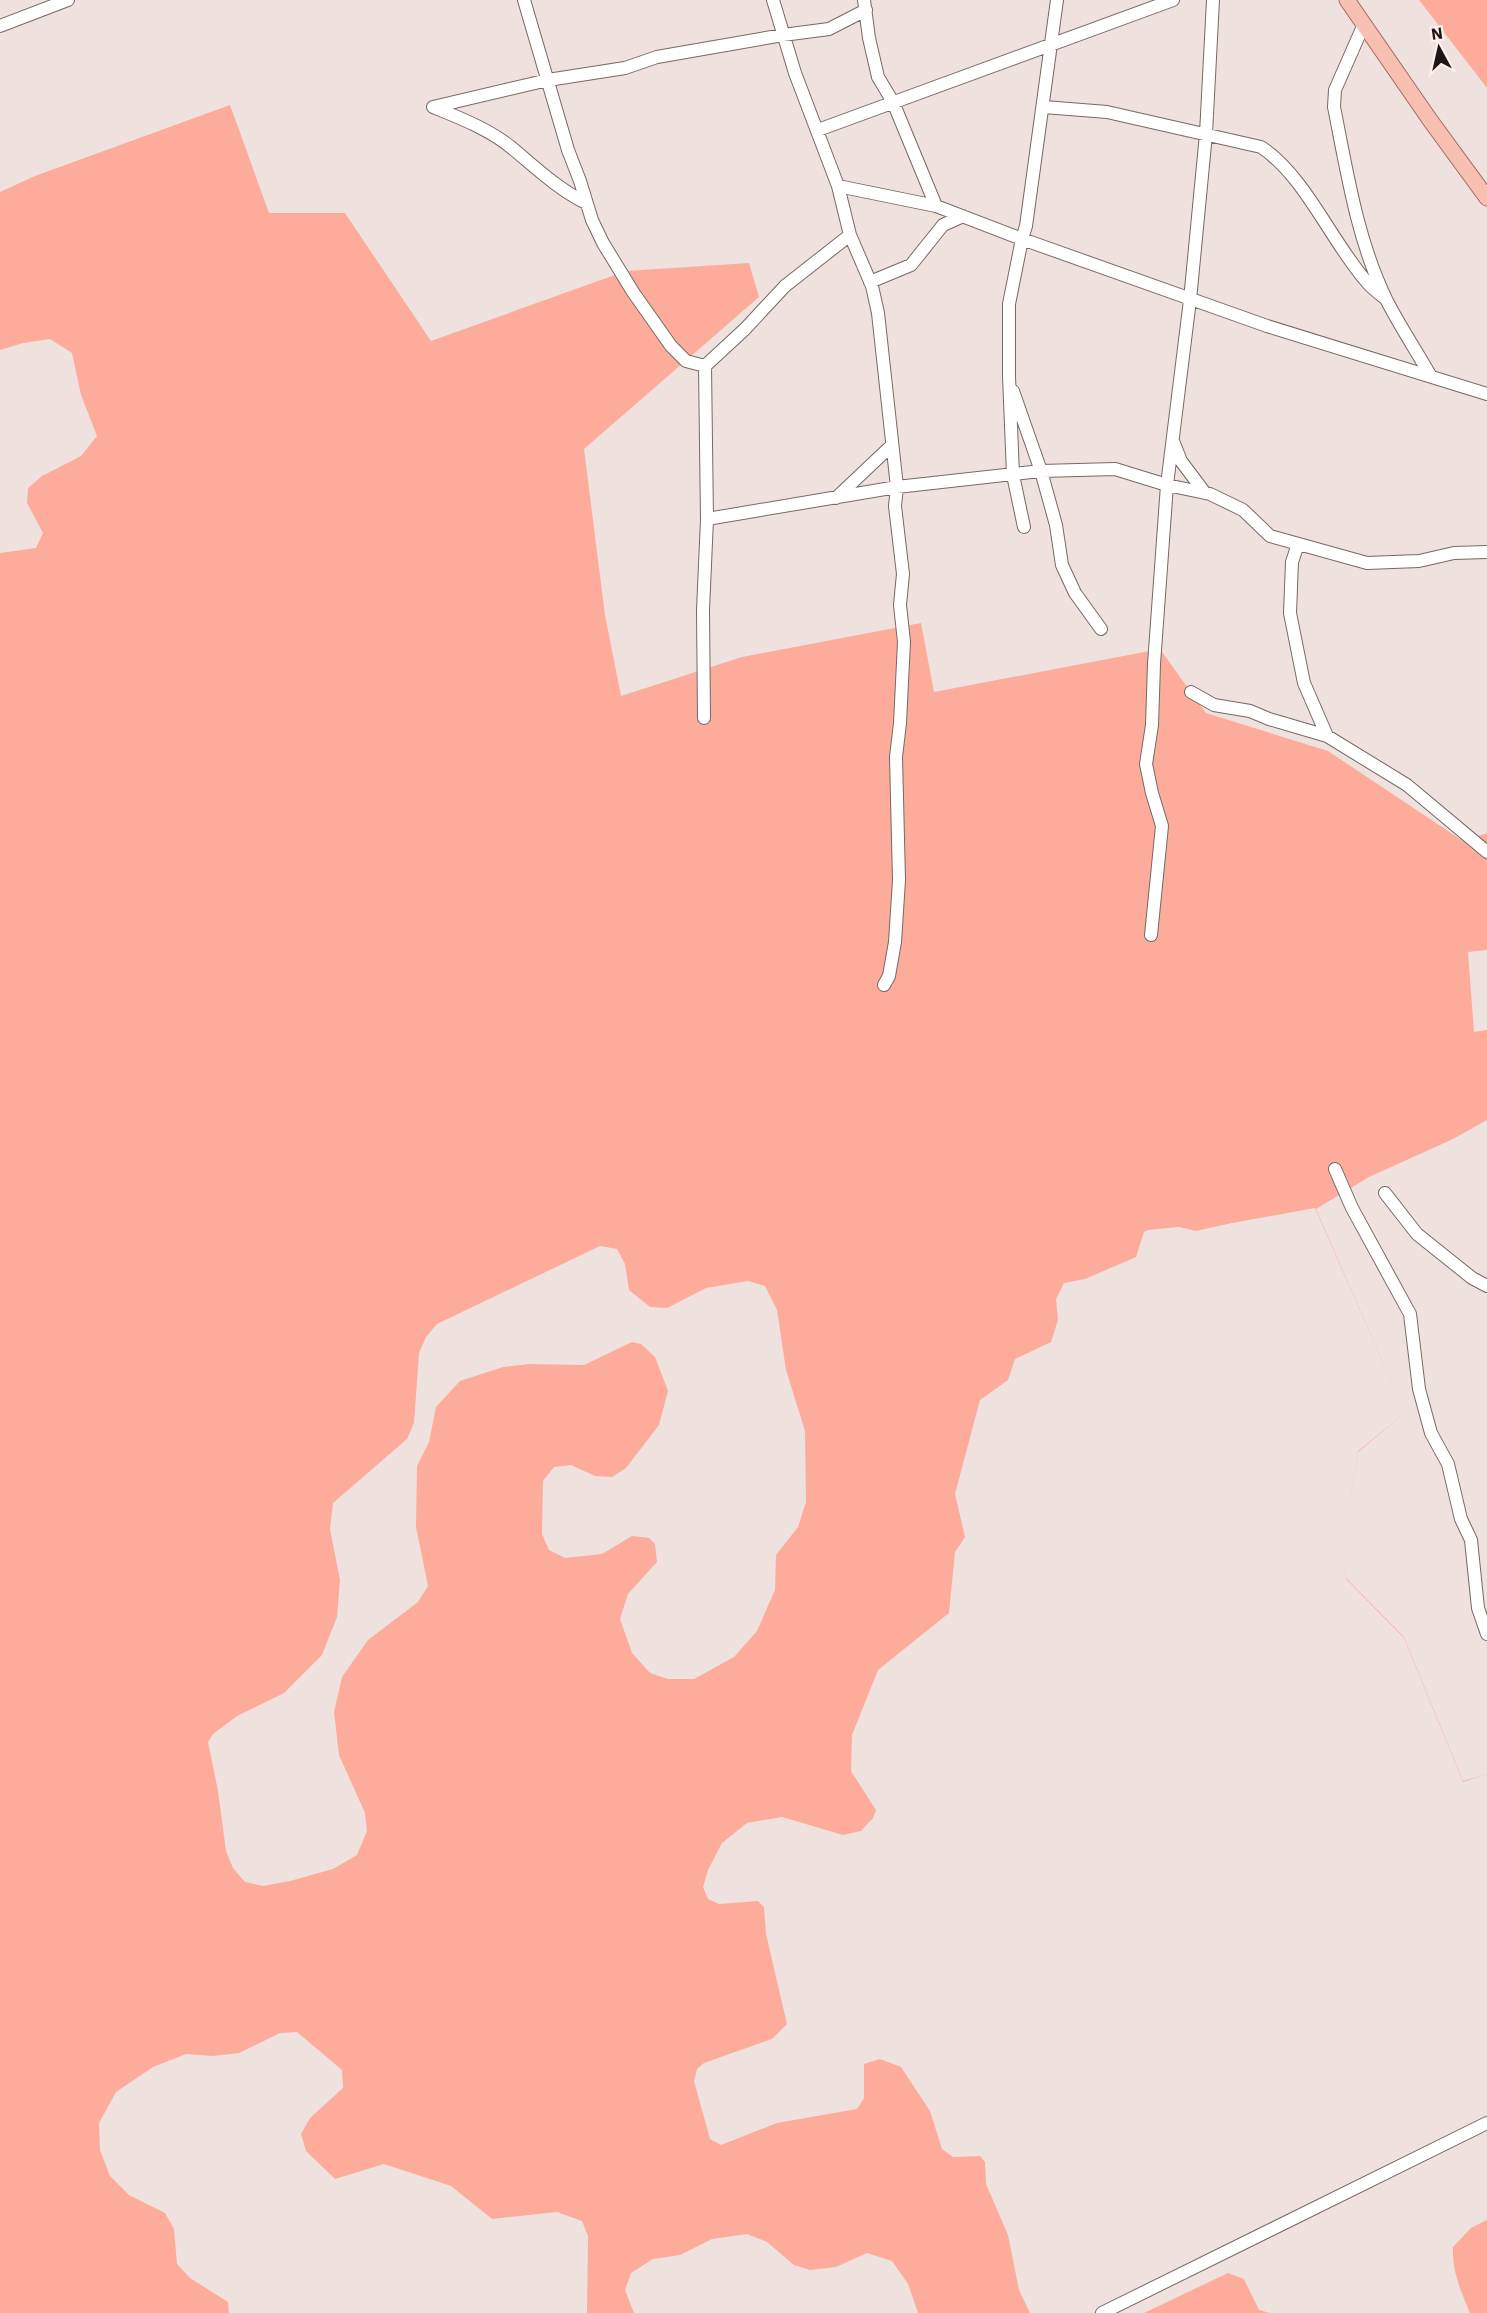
<svg xmlns="http://www.w3.org/2000/svg" width="1487" height="2313" font-family="'IBM Plex Sans',sans-serif">
	<style>
		.grass { fill: #fdac9b; fill-rule: evenodd }
		.lines { fill: none; stroke-linecap: round; stroke-linejoin: round }
		.minor-casing { stroke: #756966; stroke-width: 14 }
		.major-casing { stroke: #a8685c; stroke-width: 17 }
		.minor { stroke: #fff; stroke-width: 12 }
		.major { stroke: #f8bfb3; stroke-width: 15 }
	</style>
	<rect width="100%" height="100%" fill="#efe1de"/>
	<path class="grass" d="M1419,0H1487V88Z
		M230,105L269,213H345L431,341L626,271L749,263L759,297L584,449L605,615L621,696L742,657L921,623L934,692L1160,649L1206,713L1328,751L1463,841L1487,833V950L1468,952L1474,1032L1487,1030V1120L1453,1139L1369,1177L1316,1209L1405,1413L1358,1452L1342,1553L1346,1578L1404,1637L1463,1781L1487,1774L1463,1782L1404,1638L1346,1579L1342,1553L1358,1451L1405,1413L1315,1208L1232,1223L1196,1231L1179,1227L1148,1230L1144,1232L1136,1257L1085,1279L1064,1283L1056,1299L1058,1320L1051,1342L1015,1359L1008,1380L980,1400L955,1494L965,1537L955,1552L949,1613L878,1670L852,1735L851,1771L876,1810L873,1818L861,1831L843,1835L782,1817L747,1823L722,1843L708,1870L703,1887L708,1899L719,1904L758,1901L764,1907L766,1934L787,2024L772,2039L704,2063L697,2069L694,2081L710,2139L721,2145L777,2123L857,2109L864,2098V2064L880,2059L901,2067L930,2111L942,2149L953,2157L980,2156L985,2162L986,2184L1008,2235L1019,2290L1030,2313H918L908,2284L892,2261L867,2253L836,2267L810,2270L794,2265L767,2242L747,2234L712,2239L680,2255L653,2259L631,2273L625,2290L634,2313H587L588,2236L582,2221L557,2212L492,2219L451,2186L384,2164L335,2179L306,2151L301,2134L310,2118L343,2088L342,2070L297,2032L280,2033L239,2053L213,2056L186,2054L153,2067L116,2092L99,2123L100,2150L110,2176L129,2195L165,2213L174,2229L177,2264L190,2278L228,2302L229,2313H0V553L36,548L43,533L27,503L28,488L42,476L81,456L97,436L81,395L72,353L50,339L23,343L0,350V192L35,176ZM600,1246L617,1249L625,1264L629,1290L650,1307L667,1308L706,1288L748,1281L765,1286L777,1310L786,1370L805,1431L806,1502L798,1527L776,1555L775,1590L757,1631L734,1657L694,1679H668L650,1673L632,1653L620,1619L628,1594L657,1562L655,1544L649,1538L632,1536L602,1554L565,1558L549,1550L542,1534L543,1481L554,1467L571,1465L595,1476L612,1477L626,1468L659,1425L668,1391L655,1357L641,1344L632,1342L584,1365L529,1364L503,1367L460,1381L436,1407L429,1442L417,1466L416,1527L428,1586L418,1602L368,1640L342,1677L334,1712L339,1755L365,1813L367,1831L357,1855L333,1869L290,1881L263,1886L245,1882L233,1868L226,1851L218,1791L208,1742L213,1734L237,1716L284,1693L322,1655L337,1617L340,1580L330,1529L333,1503L407,1439L414,1423L419,1353L426,1337L437,1324Z
		M1487,2220V2313H1470C1461,2292 1452,2271 1453,2247L1471,2228Z
		M1228,2273L1244,2279L1259,2310L1270,2313H1144Z"/>
	<g class="lines">
		<g class="minor-casing">
			<path id="minor" d="M524,0L568,150L580,181L592,220L603,243L633,292L671,346L686,361L705,366
				M773,0L795,73L838,186L850,235L872,286L878,313L897,487L895,506L903,574L900,605L904,642L900,723L896,757L899,880L895,942L889,976L884,985
				M864,0L869,38L878,77L893,102L936,206
				M1364,24L1335,90L1334,107C1347,172 1357,239 1386,299C1399,325 1416,350 1430,375
				M0,26L68,0
				M433,107L548,80L625,68L657,57L783,35L829,29L866,10
				M433,107C460,118 489,129 512,148C536,168 558,189 586,203
				M1044,107L1107,112L1261,147C1305,176 1331,241 1366,281C1371,288 1379,293 1386,299
				M818,130L1173,0
				M838,186L936,206L1022,239L1267,326L1487,394
				M870,282L911,265L943,225L963,216
				M1013,391L1041,471L1056,525L1062,565L1075,593L1101,629
				M1173,441L1181,461L1205,493
				M836,498L892,445
				M707,519L897,487L1041,471L1115,469L1167,485L1210,494L1243,510L1270,536L1367,563L1419,561L1454,553L1487,552
				M1024,527L1013,475L1009,376V304L1022,239L1026,226L1057,0
				M1298,544L1292,562L1290,613L1304,683L1327,736
				M1191,692L1214,705L1250,711L1269,719L1327,736L1407,785L1487,852
				M704,718L703,610L707,519L705,366L745,329L785,286L850,235
				M1151,935L1162,826L1152,793L1146,764L1152,725L1154,664L1167,485L1190,300L1206,134L1213,0
				M1335,1169L1352,1208L1410,1314L1419,1389L1431,1433L1448,1464L1461,1519L1471,1540L1478,1608L1487,1634
				M1385,1193L1417,1234L1472,1278L1487,1286
				M1102,2313L1487,2123"/>
		</g>
		<g class="major-casing">
			<path id="major" d="M1347,0L1430,120L1487,198"/>
		</g>
		<use href="#minor" class="minor"/>
		<use href="#major" class="major"/>
	</g>
	<g transform="translate(1439 48) rotate(352)" stroke="#fcefec" stroke-width="4.5" paint-order="stroke">
	<path d="M0-4.5L10 22L0 15L-10 22Z" fill="#1c1716"/>
	<text y="-9" font-size="16" font-weight="bold" text-anchor="middle" fill="#1c1716">N</text>
	</g>
</svg>
